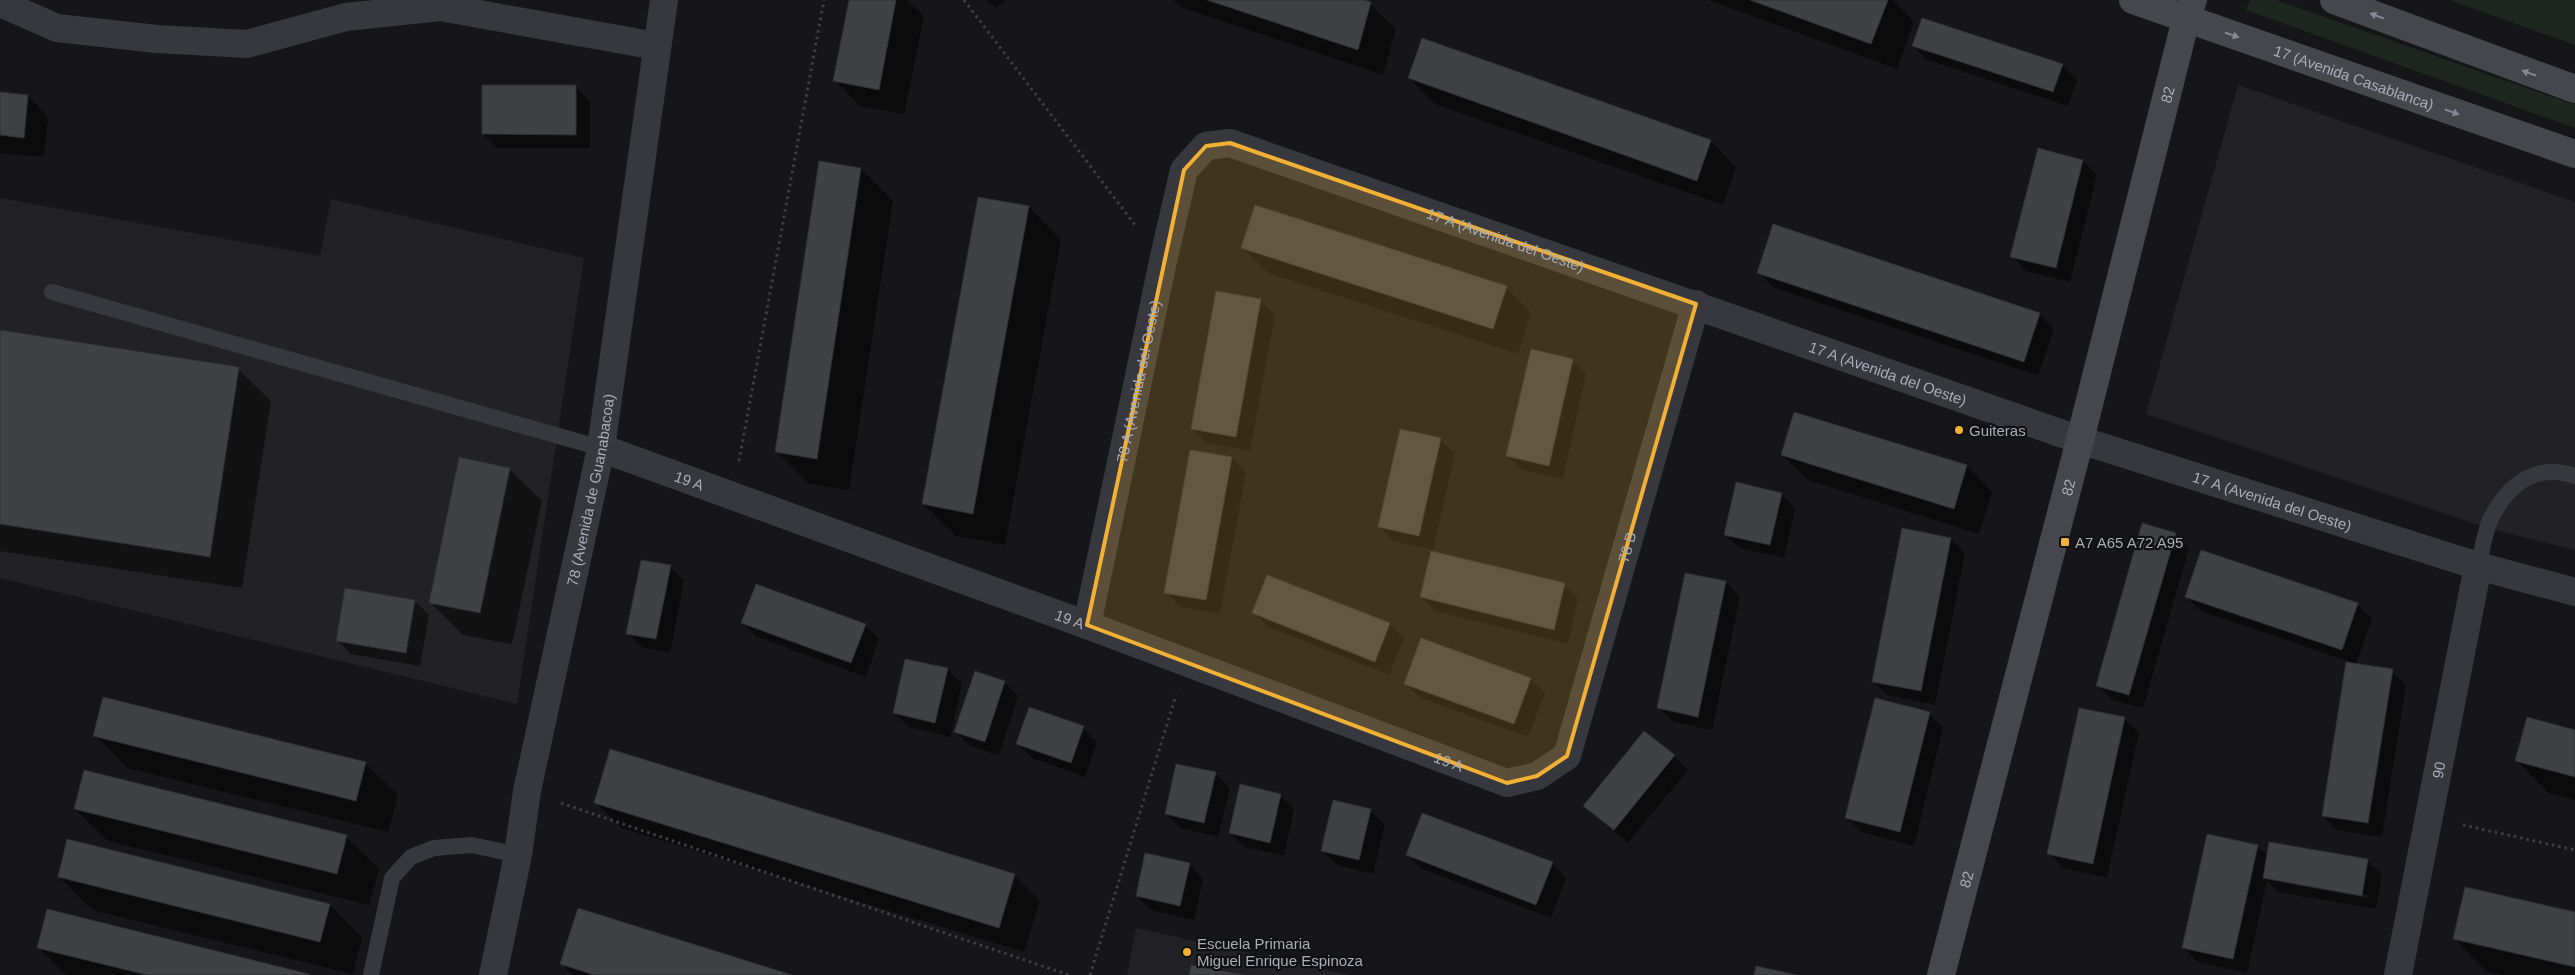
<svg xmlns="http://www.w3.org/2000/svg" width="2575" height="975" font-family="Arial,sans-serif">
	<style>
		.built { fill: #222225 }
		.green { fill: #1e261f }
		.shadow { fill: #0007; fill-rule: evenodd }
		.building { fill: #404145; stroke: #303034 }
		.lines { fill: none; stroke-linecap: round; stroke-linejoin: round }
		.path { stroke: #3d3f44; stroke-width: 3; stroke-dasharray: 2.5 4; stroke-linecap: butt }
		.lane { stroke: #37383d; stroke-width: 16 }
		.street { stroke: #37383d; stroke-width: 28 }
		.secondary { stroke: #45474d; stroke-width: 28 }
		.oneway { fill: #858993 }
		.marked { fill: #f2b134; fill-opacity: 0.2; stroke: #f2b134; stroke-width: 4; stroke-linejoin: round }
		.poi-dot { fill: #f2b134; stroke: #111113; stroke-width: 2 }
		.labels { text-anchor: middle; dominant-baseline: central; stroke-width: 4.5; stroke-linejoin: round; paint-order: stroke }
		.street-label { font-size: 15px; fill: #a8adb8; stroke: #111113 }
		.poi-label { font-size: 15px; fill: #a8adb8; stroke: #111113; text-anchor: start }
	</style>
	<rect width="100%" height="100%" fill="#161618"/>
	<path class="built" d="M2238,85L2575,202V550L2491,529L2146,414Z
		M0,198L320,256L331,199L584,258L517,704L0,578Z
		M1136,928L1350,975H1127Z"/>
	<path class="green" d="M2250,0H2276L2575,105V128L2246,10Z
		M2449,0H2575V45Z"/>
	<path class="shadow" d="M850,0H907L924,16L904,114L860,106L835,80Z
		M987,0H1006L995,8Z
		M1173,0H1360L1370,4L1396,29L1383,75L1181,7Z
		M1708,0H1893L1914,22L1897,69Z
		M1423,39L1711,141L1736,167L1723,205L1435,104L1409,78Z
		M1913,46L2062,65L2077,80L2068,106L1927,60Z
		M576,87L590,101V148H497L483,134Z
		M0,93L28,96L48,117L44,157L0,153Z
		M2083,161L2097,175L2070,282L2026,271L2012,256Z
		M861,169L893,201L849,490L809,484L776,451Z
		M1029,207L1061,240L1005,545L956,536L923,504Z
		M1243,248L1506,287L1531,313L1518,354L1268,273Z
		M1759,273L2039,314L2054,329L2038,376L1773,287Z
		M1260,300L1275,315L1250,451L1207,443L1193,429Z
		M0,331L238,369L271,401L242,588L0,551Z
		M1572,360L1586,374L1563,479L1522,470L1508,456Z
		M1441,440L1455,454L1433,550L1393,541L1379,526Z
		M1782,455L1967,466L1992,492L1979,534L1808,480Z
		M1232,458L1246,473L1220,614L1180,607L1166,592Z
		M509,469L542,501L512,644L463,635L430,602Z
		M1781,494L1795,508L1784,558L1739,548L1725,534Z
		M2175,534L2189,548L2143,708L2112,700L2097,685Z
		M1951,539L1965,553L1935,705L1888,695L1873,681Z
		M670,567L684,581L670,653L642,647L628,633Z
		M1268,576L1390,624L1404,639L1389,675L1268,627L1254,613Z
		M1726,582L1740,597L1712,730L1673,722L1659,708Z
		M1564,584L1578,599L1568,644L1435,611L1421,597Z
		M2187,597L2357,604L2372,619L2356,664L2201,611Z
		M415,601L429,615L420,666L351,654L337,640Z
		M743,623L865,625L879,639L866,677L757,637Z
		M947,669L962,683L950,737L909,727L894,713Z
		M2392,671L2406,685L2382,837L2337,830L2323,816Z
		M1530,679L1545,693L1528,737L1420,698L1405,684Z
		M1004,682L1018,696L999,755L970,746L956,732Z
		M1929,713L1943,728L1914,846L1861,832L1846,818Z
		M2124,719L2139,733L2107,878L2063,868L2049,853Z
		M1083,728L1097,742L1085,777L1032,758L1017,744Z
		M2575,731V800L2549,793L2516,760Z
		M95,735L365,763L398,795L388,832L127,768Z
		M1674,756L1688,770L1628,843L1585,806Z
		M1215,773L1230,788L1218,837L1180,828L1166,814Z
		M1280,795L1294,809L1284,856L1244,847L1230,833Z
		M595,802L1014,875L1040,901L1024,952L621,828Z
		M75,809L346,837L379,869L369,905L108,841Z
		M1370,810L1385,824L1373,874L1337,865L1323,851Z
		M2257,846L2268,856L2368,861L2382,875L2376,909L2278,892L2267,881L2247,973L2198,962L2183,948ZM2279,880L2368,895V898L2279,882Z
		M1407,855L1552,863L1566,878L1551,918L1422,869Z
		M1189,864L1203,879L1194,920L1151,910L1137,896Z
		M59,877L330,905L362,937L353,974L92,910Z
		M2575,913V975H2503L2487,972L2455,939Z
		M39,948L307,975H66Z
		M562,964L788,975H573Z"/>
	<path class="building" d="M849,0H896L879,90L833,81Z
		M1207,0H1364L1371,2L1358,50Z
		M1750,0H1888L1871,44Z
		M1922,18L2063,64L2053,92L1912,46Z
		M1422,38L1711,140L1697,181L1408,78Z
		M482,85H576V135L482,134Z
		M0,92L28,95L24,138L0,135Z
		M2038,148L2083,160L2056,268L2010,257Z
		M819,161L861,168L817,459L775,452Z
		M978,197L1029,206L973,514L922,504Z
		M1255,205L1507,286L1493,329L1241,248Z
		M1773,224L2040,313L2024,362L1757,273Z
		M1216,291L1261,299L1236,437L1191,429Z
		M0,330L239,367L210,557L0,524Z
		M1531,349L1573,359L1549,466L1506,456Z
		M1794,412L1967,465L1954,509L1781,455Z
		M1400,429L1441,438L1419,536L1378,527Z
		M1190,450L1232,457L1206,600L1164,593Z
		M459,457L510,468L480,613L429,603Z
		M1736,482L1782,493L1770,545L1724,535Z
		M2142,523L2176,533L2129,695L2096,686Z
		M1902,528L1951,538L1921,691L1872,682Z
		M2201,550L2358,603L2342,650L2185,597Z
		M1431,551L1565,583L1554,630L1420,597Z
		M641,560L671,565L656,639L626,634Z
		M1685,573L1726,581L1698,717L1657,708Z
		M1267,575L1390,623L1375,662L1252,613Z
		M756,584L866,624L851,663L741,623Z
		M345,588L415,600L406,653L336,641Z
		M1421,638L1531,678L1514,724L1404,684Z
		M905,659L948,668L935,723L893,713Z
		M2346,662L2393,669L2368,823L2322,816Z
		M975,671L1005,681L985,742L954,732Z
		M103,697L366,762L356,801L93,736Z
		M1875,698L1930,712L1900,832L1845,818Z
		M1029,707L1084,726L1071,763L1016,744Z
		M2079,708L2125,717L2093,864L2047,854Z
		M2527,717L2575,730V777L2515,761Z
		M1644,731L1675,755L1614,830L1583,806Z
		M610,749L1015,874L999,928L594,803Z
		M1176,764L1216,772L1204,823L1165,814Z
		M84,770L347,835L337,874L74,809Z
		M1240,784L1281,794L1270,843L1229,833Z
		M1333,800L1371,809L1359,860L1321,851Z
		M1422,813L1553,862L1536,905L1406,855Z
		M2207,834L2258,845L2233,959L2182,948Z
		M67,839L330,904L320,942L58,877Z
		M2269,842L2368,859L2362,896L2263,878Z
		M1145,853L1190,863L1180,906L1136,896Z
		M2465,887L2575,912V967L2453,939Z
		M578,908L792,975H594L560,964Z
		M47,909L309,974V975H147L37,948Z
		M1191,965L1244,975H1189Z
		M1756,966L1797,975H1754Z"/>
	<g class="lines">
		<path class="path" d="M964,0L1135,225
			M739,461L824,0
			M561,803L1069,975
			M2463,825L2575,850
			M1090,975L1176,695"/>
		<path class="lane" d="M52,292L601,448
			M2478,566C2483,549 2485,525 2495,511C2513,480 2540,464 2575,476
			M371,975L392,878L411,857L434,848L472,845L518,855"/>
		<g class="street">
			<path d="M0,3L57,28L157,39L247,44L346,17L440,7L656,46"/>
			<path id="s1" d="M601,448L1087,625L1507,783L1537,776L1567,756L1696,304"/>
			<path id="s2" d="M1087,625L1163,261L1184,170L1206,146L1230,143L2080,440L2478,566L2575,592"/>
			<path id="s3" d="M493,975L518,855L527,791L601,448L664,0"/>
			<path id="s4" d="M2398,975L2478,566"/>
		</g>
		<g class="secondary">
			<path id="s5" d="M2133,0L2575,154"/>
			<path d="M2334,0L2575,89"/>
			<path id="s6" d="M1941,975L2080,440L2186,19L2193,0"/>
		</g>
	</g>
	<defs><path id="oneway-solid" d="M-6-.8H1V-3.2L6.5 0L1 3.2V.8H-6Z" transform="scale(1.25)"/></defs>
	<g class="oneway">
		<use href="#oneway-solid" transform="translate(2377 16) rotate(-159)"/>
		<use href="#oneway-solid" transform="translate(2232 35) rotate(19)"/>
		<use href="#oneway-solid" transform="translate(2529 73) rotate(-161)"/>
		<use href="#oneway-solid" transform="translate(2452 112) rotate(19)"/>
	</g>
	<path class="marked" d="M1230,143L1696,304L1567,756L1537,776L1507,783L1087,625L1184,170L1206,146Z"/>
	<g class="poi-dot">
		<circle cx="1959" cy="430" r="5"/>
		<rect x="2060" y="537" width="10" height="10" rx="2.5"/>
		<circle cx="1187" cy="952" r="5"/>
	</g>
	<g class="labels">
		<g class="street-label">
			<text stroke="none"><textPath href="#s5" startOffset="234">17 (Avenida Casablanca)</textPath></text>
			<text stroke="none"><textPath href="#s6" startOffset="909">82</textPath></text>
			<text stroke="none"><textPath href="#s2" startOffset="814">17 A (Avenida del Oeste)</textPath></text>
			<text stroke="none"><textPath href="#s2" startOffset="1219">17 A (Avenida del Oeste)</textPath></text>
			<text stroke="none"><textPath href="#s2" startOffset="249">78 A (Avenida del Oeste)</textPath></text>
			<text stroke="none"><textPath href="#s1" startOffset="94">19 A</textPath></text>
			<text stroke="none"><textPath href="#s6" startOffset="504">82</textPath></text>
			<text stroke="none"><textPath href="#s3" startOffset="495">78 (Avenida de Guanabacoa)</textPath></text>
			<text stroke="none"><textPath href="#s2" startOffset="1624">17 A (Avenida del Oeste)</textPath></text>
			<text stroke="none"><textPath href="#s1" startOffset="1250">78 B</textPath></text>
			<text stroke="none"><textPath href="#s1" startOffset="499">19 A</textPath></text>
			<text stroke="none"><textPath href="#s1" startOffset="904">19 A</textPath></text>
			<text stroke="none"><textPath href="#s4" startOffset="209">90</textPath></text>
			<text stroke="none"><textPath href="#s6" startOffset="99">82</textPath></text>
		</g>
		<g class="poi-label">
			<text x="1969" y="430">Guiteras</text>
			<text x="2075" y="542">A7 A65 A72 A95</text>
			<text x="1197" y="943">Escuela Primaria<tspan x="1197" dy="17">Miguel Enrique Espinoza</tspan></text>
		</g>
	</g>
</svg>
